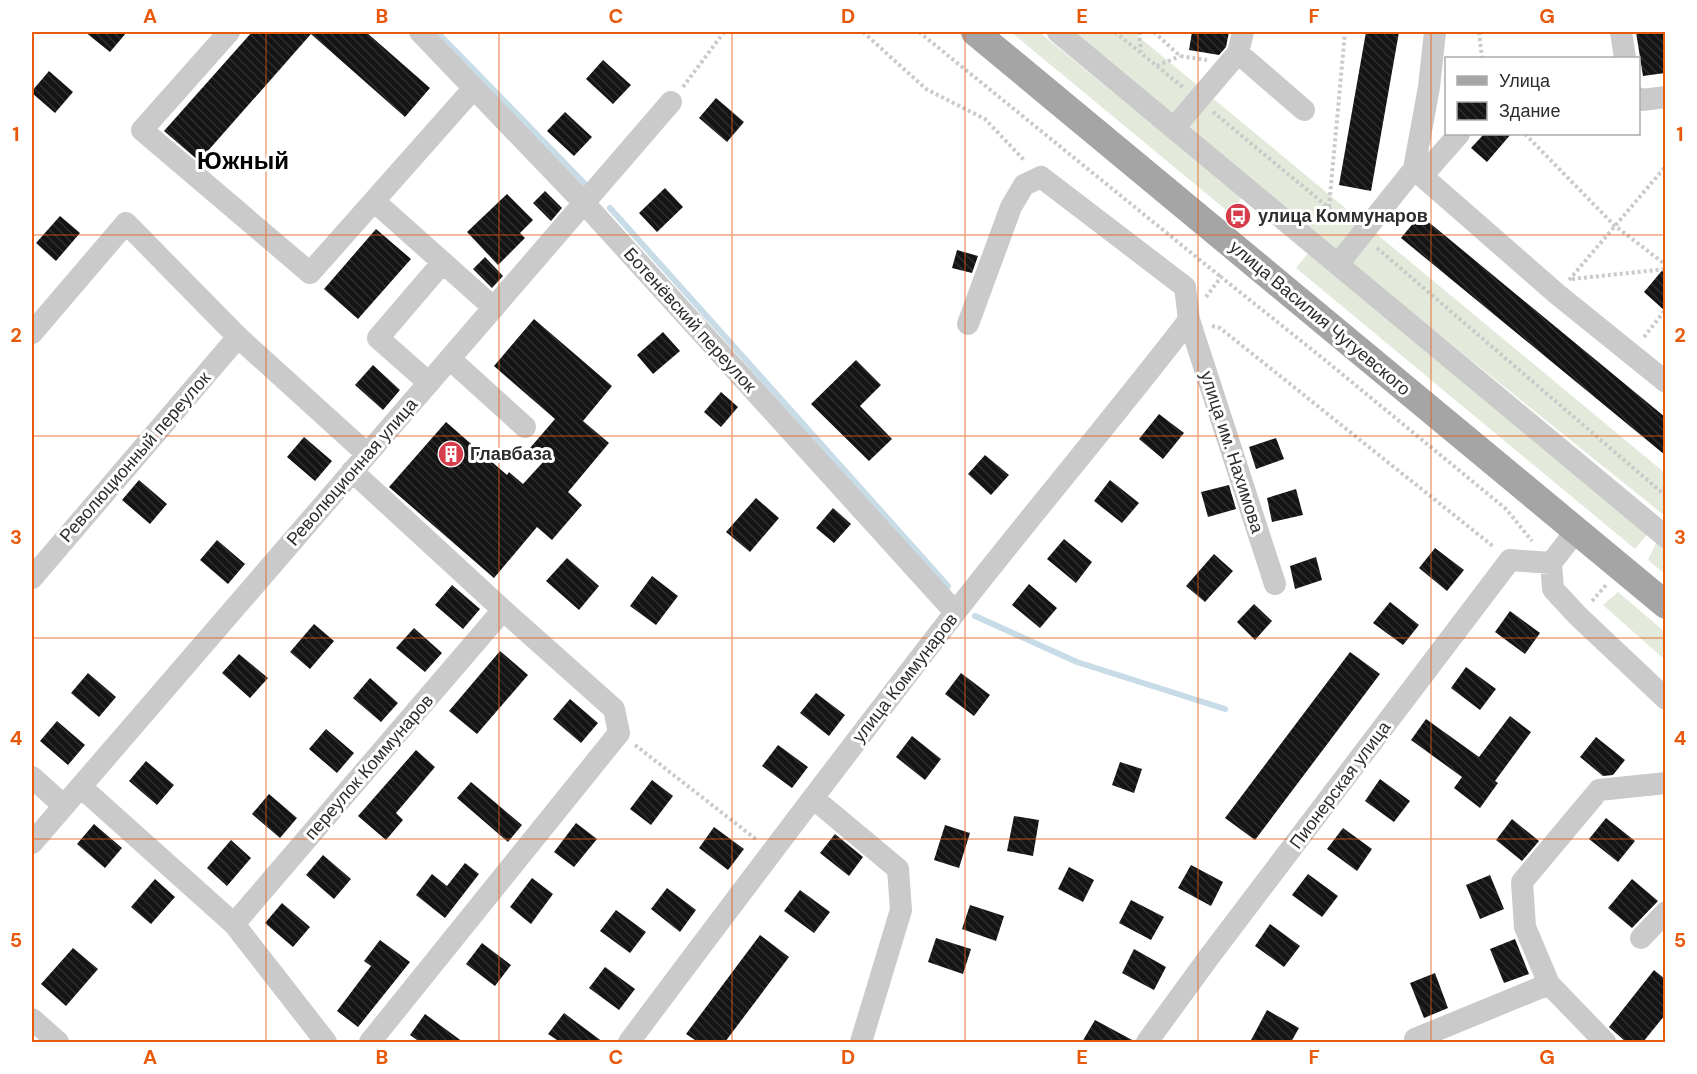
<svg xmlns="http://www.w3.org/2000/svg" width="1697" height="1074" font-family="'DM Sans',sans-serif">
	<style>
		.grass { fill: #e3e9db }
		.lines { fill: none; stroke-linecap: round; stroke-linejoin: round }
		.stream { stroke: #c8dce8; stroke-width: 6 }
		.building { fill: url(#building-back-hatch) }
		.path { stroke: #cacaca; stroke-width: 4; stroke-dasharray: 3 3; stroke-linecap: butt }
		.minor { stroke: #cacaca; stroke-width: 22 }
		.major { stroke: #a5a5a5; stroke-width: 28 }
		.grid { fill: none; stroke: #e8590c; stroke-width: 1.5; stroke-opacity: 0.55 }
		.labels { text-anchor: middle; dominant-baseline: central; stroke-width: 6; stroke-linejoin: round; paint-order: stroke }
		.poi-label { font-size: 18px; font-weight: bold; fill: #2d2d2d; stroke: #fff; text-anchor: start }
		.street-label { font-size: 18px; fill: #2d2d2d; stroke: #fff }
		.district-label { font-size: 24px; font-weight: bold; fill: #000; stroke: #fff }
		.neatline { fill: none; stroke: #e8590c; stroke-width: 2 }
		.grid-label { font-size: 20px; text-anchor: middle; font-weight: bold; fill: #e8590c }
	</style>
	<defs>
		<pattern id="building-back-hatch" width="6" height="6" patternUnits="userSpaceOnUse" patternTransform="scale(1.5)"><rect width="6" height="6" fill="#141414"/><path d="M-1 5l2 2M0 0l6 6M5-1l2 2" fill="none" stroke="#2e2e2e"/></pattern>
	</defs>
	<rect width="100%" height="100%" fill="#fff"/>
	<path class="grass" d="M1011,32H1039L1242,197L1231,214Z
		M1072,32H1133L1665,473V516L1339,254Z
		M1311,250L1650,531L1635,549L1296,268Z
		M1657,541L1665,545V574L1648,560Z
		M1618,592L1665,632V660L1603,605Z"/>
	<g class="lines">
		<path class="stream" d="M437,32L589,188
			M610,208L948,586
			M975,616L1077,662L1225,709"/>
	</g>
	<path class="building" d="M85,32H127L110,52Z
		M252,32H366L430,88L405,117L311,34L199,161L164,131Z
		M1192,32H1229L1226,47L1219,55L1189,50Z
		M1366,32H1399L1371,191L1339,185Z
		M1636,32H1665V73L1643,76Z
		M603,60L631,85L613,104L586,79Z
		M49,71L73,92L55,113L32,93V91Z
		M716,98L744,122L727,142L699,118Z
		M565,112L592,137L574,156L547,131Z
		M1484,134H1511L1487,162L1471,148Z
		M665,188L683,207L657,232L639,213Z
		M545,191L562,208L551,221L533,203Z
		M507,194L533,220L520,233L525,238L498,265L467,232Z
		M1420,215L1665,417V455L1401,238Z
		M60,216L80,233L56,261L36,243Z
		M376,229L411,259L358,319L324,289Z
		M957,250L978,256L972,273L952,268Z
		M485,257L503,276L492,288L473,269Z
		M1665,267V311L1644,292Z
		M534,319L612,386L583,421L609,443L568,492L582,505L552,540L537,527L494,578L389,487L446,422L507,475L509,472L523,484L544,461L530,448L555,419L494,366Z
		M663,332L680,351L653,374L637,355Z
		M856,360L881,385L860,406L892,439L869,461L811,404Z
		M373,365L400,390L383,410L355,385Z
		M721,392L738,407L721,427L704,412Z
		M1159,414L1184,433L1163,459L1139,439Z
		M304,437L332,461L315,481L287,457Z
		M1276,438L1284,459L1256,469L1249,447Z
		M985,455L1009,475L991,495L968,474Z
		M139,480L167,504L150,524L122,500Z
		M1110,480L1139,503L1122,523L1094,501Z
		M1229,485L1236,509L1208,517L1201,492Z
		M1296,489L1303,515L1272,522L1267,498Z
		M756,498L779,518L750,552L726,532Z
		M833,508L851,524L834,543L816,528Z
		M1064,539L1092,562L1076,583L1047,559Z
		M217,540L245,564L228,584L200,560Z
		M1435,548L1464,570L1447,591L1419,568Z
		M1214,554L1233,571L1205,602L1186,586Z
		M1316,557L1322,580L1295,589L1290,566Z
		M567,558L599,586L579,610L546,581Z
		M652,576L678,596L656,625L630,606Z
		M1029,584L1057,608L1040,628L1012,605Z
		M452,585L480,609L463,629L435,605Z
		M1390,602L1419,625L1403,645L1373,623Z
		M1254,604L1272,621L1255,640L1237,622Z
		M1510,611L1540,633L1525,654L1495,632Z
		M314,624L334,641L310,669L290,652Z
		M414,628L442,653L425,672L396,648Z
		M500,651L528,675L477,734L449,711Z
		M1350,652L1380,674L1255,840L1225,818Z
		M239,654L268,678L250,698L222,673Z
		M1466,667L1496,689L1480,710L1451,688Z
		M88,673L116,697L99,717L71,693Z
		M961,673L990,695L974,716L945,694Z
		M370,678L398,703L381,722L353,698Z
		M816,693L845,715L829,736L800,713Z
		M570,699L598,723L581,743L553,719Z
		M1510,716L1531,732L1495,781L1498,783L1480,808L1454,788L1462,777L1411,740L1426,719L1479,757Z
		M57,721L85,745L68,765L40,741Z
		M326,729L354,753L337,773L309,749Z
		M912,736L941,759L925,780L896,757Z
		M1596,737L1625,760L1613,775L1603,776L1580,757Z
		M778,745L808,767L792,788L762,766Z
		M416,750L435,767L396,813L403,820L386,840L358,816Z
		M146,761L174,785L157,805L129,781Z
		M1120,762L1142,769L1134,793L1112,785Z
		M1380,779L1410,801L1394,822L1365,801Z
		M652,780L673,796L651,825L630,809Z
		M471,782L522,825L508,842L457,798Z
		M269,794L297,818L280,838L252,814Z
		M1014,816L1039,820L1033,856L1007,851Z
		M1606,818L1635,841L1618,862L1589,839Z
		M1512,819L1539,841L1522,861L1496,840Z
		M576,823L597,839L574,867L554,852Z
		M94,824L122,848L105,868L77,844Z
		M945,825L970,833L959,868L934,860Z
		M714,827L744,849L728,870L699,848Z
		M1343,828L1372,849L1357,871L1327,849Z
		M835,834L863,857L849,876L820,853Z
		M231,840L251,858L227,886L207,868Z
		M323,855L351,879L334,899L306,875Z
		M465,863L479,874L445,918L416,895L432,874L447,886Z
		M1191,865L1223,882L1211,906L1178,888Z
		M1069,867L1094,880L1083,902L1058,889Z
		M1308,874L1338,896L1322,917L1292,895Z
		M1490,875L1504,909L1480,919L1466,885Z
		M532,878L553,894L531,924L510,907Z
		M155,879L175,897L151,924L131,907Z
		M1632,879L1658,901L1632,928L1608,908Z
		M667,888L696,910L680,932L651,909Z
		M800,890L830,912L814,933L784,911Z
		M1131,900L1164,917L1151,940L1119,923Z
		M282,903L310,927L293,947L265,923Z
		M970,905L1004,916L996,941L962,929Z
		M616,910L646,932L630,953L600,931Z
		M1270,924L1300,946L1284,967L1255,946Z
		M760,935L789,957L725,1042H698L686,1034Z
		M936,938L971,949L963,974L928,962Z
		M1515,939L1529,974L1504,983L1490,949Z
		M380,940L410,962L358,1027L337,1011L371,966L364,961Z
		M482,943L511,965L495,986L466,964Z
		M73,948L98,969L66,1006L41,984Z
		M1134,949L1166,967L1154,990L1122,973Z
		M605,967L635,989L619,1010L589,988Z
		M1654,970L1665,979V1015L1643,1042H1626L1609,1027Z
		M1435,973L1448,1008L1424,1018L1410,983Z
		M1267,1010L1299,1028L1291,1042H1250Z
		M564,1013L603,1042H560L548,1034Z
		M425,1014L463,1042H420L410,1035Z
		M1095,1020L1134,1041V1042H1082Z"/>
	<g class="lines">
		<path class="path" d="M863,32L926,89L985,119L1025,161
			M919,32L1221,277
			M1115,32L1184,88
			M1139,32L1141,52
			M1154,32L1180,56L1207,60
			M1479,32L1482,58
			M1157,66L1180,56
			M683,87L724,32
			M1213,112L1346,222
			M1525,134L1614,225L1666,265
			M1329,207L1345,32
			M1377,248L1666,496
			M1572,279L1666,269
			M1569,280L1666,166
			M1206,297L1221,277L1325,360L1506,509L1532,541
			M1212,326L1220,328L1494,547
			M1644,337L1666,309
			M1592,601L1607,584
			M635,745L757,840"/>
		<path class="minor" d="M229,32L142,130L310,273L474,88
			M420,32L585,204L955,612
			M1058,32L1666,537
			M1621,32L1625,58
			M1238,53L1304,110
			M1638,98L1642,100L1666,97
			M1174,128L1238,53L1243,32
			M1414,169L1557,294L1666,382
			M1422,176L1459,134
			M374,201L494,308
			M1338,264L1414,169L1429,87L1435,32
			M968,324L1011,207L1024,185L1041,177L1185,287L1189,320L1275,584
			M32,333L126,223L238,337L367,454
			M450,359L525,427
			M429,383L378,338L443,262
			M352,471L503,610L614,709L619,733L370,1042
			M1576,531L1551,563L1553,589L1578,616L1666,699
			M32,578L238,337
			M32,777L64,806
			M81,787L234,924L326,1042
			M813,798L898,869L901,910L861,1042
			M32,843L671,102
			M234,924L503,610
			M1641,938L1666,912
			M1549,984L1605,1042
			M32,1019L58,1042
			M1415,1039L1549,984L1525,927L1522,882L1599,790L1666,783
			M629,1042C736,899 844,756 954,614C1031,515 1112,420 1189,320
			M1147,1042L1209,957L1510,560L1551,563"/>
		<path class="major" d="M975,32L1666,605"/>
	</g>
	<path class="grid" d="M266,32V1042M499,32V1042M732,32V1042M965,32V1042M1198,32V1042M1431,32V1042M32,235H1666M32,436H1666M32,638H1666M32,839H1666"/>
	<defs>
		<g id="bus-disc" transform="scale(1.35)"><circle r="9.5" fill="#d63c49" stroke="#fff"/><path d="M-5-6H5V4H4V6H2V4H-2V6H-4V4H-5ZM-3.5-4V0h7V-4ZM-3.5 1.2v1.5H-2V1.2ZM2 1.2v1.5H3.5V1.2Z" fill="#fff"/></g>
		<g id="building-disc" transform="scale(1.35)"><circle r="9.5" fill="#d63c49" stroke="#fff"/><path d="M-4-6H4V6H1V3H-1V6H-4ZM-2.5-4.3h1.7v1.8h-1.7ZM.8-4.3h1.7v1.8H.8ZM-2.5-1h1.7V.8h-1.7ZM.8-1h1.7V.8H.8Z" fill="#fff"/></g>
	</defs>
	<g fill-rule="evenodd">
		<use href="#bus-disc" x="1238" y="216"/>
		<use href="#building-disc" x="451" y="454"/>
	</g>
	<g class="labels">
		<g class="poi-label">
			<text x="1258" y="216">улица Коммунаров</text>
			<text x="470" y="454">Главбаза</text>
		</g>
		<g class="street-label">
			<text transform="translate(1320 318) rotate(40)">улица Василия Чугуевского</text>
			<text transform="translate(690 320) rotate(48)">Ботенёвский переулок</text>
			<text transform="translate(1232 452) rotate(72)">улица им. Нахимова</text>
			<text transform="translate(135 457) rotate(-49)">Революционный переулок</text>
			<text transform="translate(352 472) rotate(-49)">Революционная улица</text>
			<text transform="translate(905 678) rotate(-52)">улица Коммунаров</text>
			<text transform="translate(369 767) rotate(-49)">переулок Коммунаров</text>
			<text transform="translate(1340 785) rotate(-53)">Пионерская улица</text>
		</g>
		<g class="district-label">
			<text x="243" y="160">Южный</text>
		</g>
	</g>
	<rect width="1697" height="1074" fill="none" stroke="#ffffff" stroke-width="66"/>
	<rect x="1445" y="57" width="195" height="78" fill="#ffffff" stroke="#ababab" stroke-width="1.5"/>
	<rect x="1457" y="76" width="30" height="9" fill="#a5a5a5" stroke="#ababab" stroke-width="1.5"/>
	<text x="1499" y="87" font-size="18" fill="#2d2d2d">Улица</text>
	<rect x="1457" y="102" width="30" height="18" fill="url(#building-back-hatch)" stroke="#ababab" stroke-width="1.5"/>
	<text x="1499" y="117" font-size="18" fill="#2d2d2d">Здание</text>
	<rect x="33" y="33" width="1631" height="1008" class="neatline"/>
	<g class="grid-label">
		<text x="150" y="23">A</text>
		<text x="382" y="23">B</text>
		<text x="616" y="23">C</text>
		<text x="848" y="23">D</text>
		<text x="1082" y="23">E</text>
		<text x="1314" y="23">F</text>
		<text x="1547" y="23">G</text>
		<text x="16" y="141">1</text>
		<text x="1680" y="141">1</text>
		<text x="16" y="342">2</text>
		<text x="1680" y="342">2</text>
		<text x="16" y="544">3</text>
		<text x="1680" y="544">3</text>
		<text x="16" y="745">4</text>
		<text x="1680" y="745">4</text>
		<text x="16" y="947">5</text>
		<text x="1680" y="947">5</text>
		<text x="150" y="1064">A</text>
		<text x="382" y="1064">B</text>
		<text x="616" y="1064">C</text>
		<text x="848" y="1064">D</text>
		<text x="1082" y="1064">E</text>
		<text x="1314" y="1064">F</text>
		<text x="1547" y="1064">G</text>
	</g>
</svg>
